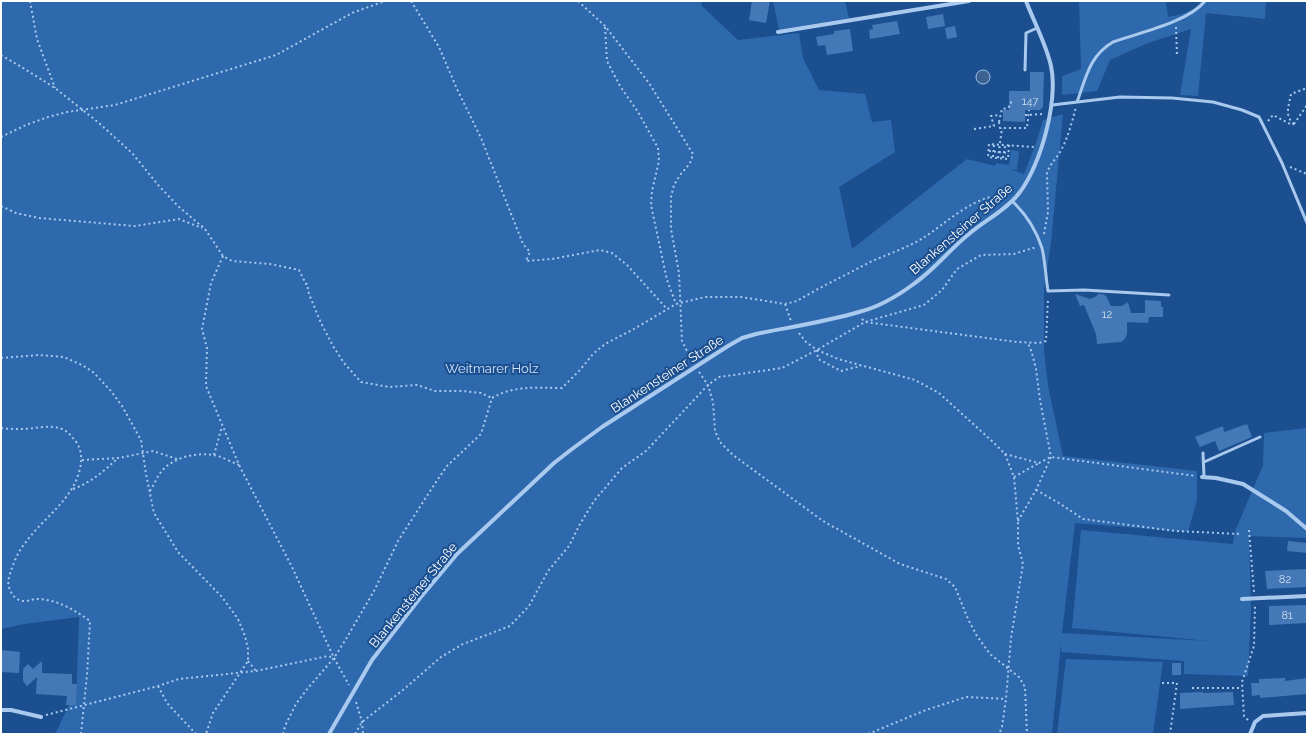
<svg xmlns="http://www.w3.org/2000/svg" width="1308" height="735" font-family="Raleway,sans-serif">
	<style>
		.green { fill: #2e69ad }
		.water { fill: #3c6290; stroke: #9cc4f0 }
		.building { fill: #4478b7 }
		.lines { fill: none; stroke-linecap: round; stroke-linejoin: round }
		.path { stroke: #a9c9ee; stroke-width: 2; stroke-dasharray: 2 3; stroke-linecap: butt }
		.lane { stroke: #a9c9ee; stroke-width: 3 }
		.street { stroke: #a9c9ee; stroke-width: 4 }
		.labels { text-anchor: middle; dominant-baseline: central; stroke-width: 4; stroke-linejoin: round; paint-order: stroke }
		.number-label { font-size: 11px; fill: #d0dded }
		.street-label { font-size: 13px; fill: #fff; stroke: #1b4f8f }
		.park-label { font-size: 13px; fill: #cfe3fa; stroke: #1b4f8f }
	</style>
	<rect width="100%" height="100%" fill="#1b4f8f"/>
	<path class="green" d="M1,1H701L702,6L738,40L799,33L803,58L819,90L865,94L872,122L891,120L895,152L839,187L852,249L967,159L995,166L996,163L1009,165L1011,150L1019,151L1017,170L1009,169L1024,174L1035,146L1043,120L1063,114L1051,243L1044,289V350L1048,386L1063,456L1197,471V500L1188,532L1075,523L1062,633L1209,641L1072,628L1081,530L1233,544L1234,534L1263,465L1264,433L1307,428V538L1249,536L1251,609L1248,676L1184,674V661L1061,652V643L1052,734H55L69,705H76L79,617L24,624L1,629Z
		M773,1H845L849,18L779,30Z
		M1079,1H1166L1168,17C1181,14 1193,13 1201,1H1266L1265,19L1206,13L1198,96L1180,95L1191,29L1148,43L1110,60L1097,91L1062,95V76L1081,69Z
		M1066,659L1163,662L1153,734H1057Z"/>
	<path class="water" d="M976 77a7 7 0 1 1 14 0a7 7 0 1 1-14 0Z"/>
	<path class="building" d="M752,1H770L766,23L749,20Z
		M943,14L945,26L928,29L926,17Z
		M897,21L900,34L870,39L869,30L873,29L872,25Z
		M955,26L957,37L947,39L945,28Z
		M850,29L853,51L827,55L825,45L818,46L816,37L834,34V31Z
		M1030,72H1044L1043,107L1040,110H1025V122L1003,121V110H1009V91H1030Z
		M1075,294L1090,299L1097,296L1098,294H1102L1106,296L1111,306H1122L1128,302L1131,313H1145V300L1161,301V307H1163V317H1149L1148,323L1127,322V334L1124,340L1121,342L1097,344L1096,334L1084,305L1080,306Z
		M1247,424L1252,437L1219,451L1215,441L1200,447L1195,437L1223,426L1224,432Z
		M1288,541L1307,543V553L1287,551Z
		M1307,569V587L1267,589L1265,571Z
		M1307,605V623L1269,625V606Z
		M1,650L20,652L19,673L1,672Z
		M42,661V673L72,674V684H77L76,705H66L67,696L36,694L37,677L27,686L23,681V669L28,664L33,669Z
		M1172,663H1181V675H1172Z
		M1285,678V681L1307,678V694L1260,698V695L1252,696L1251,683H1259V679Z
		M1203,692V693L1233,692L1234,705L1180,709V693Z"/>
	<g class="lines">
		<path class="path" d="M30,1L37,39L55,88
			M411,1L439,47L457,89L481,138L523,244L530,252L526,261L552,259L600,250L612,253L627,265L667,309
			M578,1L605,26L649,83L693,154L691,161L687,167L680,175L674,185L671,197V229L679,273L682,341L692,361
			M605,27L607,61L620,86L638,112L658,148L659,161L652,191L651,205L667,280L676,304
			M1176,27L1177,56
			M1,55L23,68L55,88L99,123L132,153L159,186L178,206L205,229L223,256L232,261L270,264L299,270L306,284H307L309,294L321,323L333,346L344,363L361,382L389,387L417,385L435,391H463L481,393L492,398
			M1025,115L1044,114
			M1268,121L1273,115L1292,125L1294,124
			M999,122L1000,128H1027L1029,110
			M999,122L1002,109L1008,108L1011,104V99
			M1294,124C1284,116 1289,105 1291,94L1307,88
			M1294,124L1307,105
			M974,129L994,126L991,116L1000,115
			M1,137L26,125L48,117L67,112L115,105L276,55L352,13L385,1
			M1009,145L1008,159L988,157L989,144C1004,145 1019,146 1034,147
			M989,151L1009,153
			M993,157L994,145
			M998,158L1002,128
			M1003,158L1005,146
			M1290,167L1307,174
			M1,206L16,213L39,218L135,226L179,219L202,228
			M1044,234L1048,212L1047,173C1050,164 1056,159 1060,152C1068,138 1072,122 1076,107
			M223,256L211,283L202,329L207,348L206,386L239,465L292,567L334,658
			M785,304L791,321
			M862,319L865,322L1017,342L1039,343L1046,341L1048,298
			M799,333L806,342L817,350L818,359L841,371L861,366
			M817,350L838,359L915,380L939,393L992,441L1005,454L1014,477L1018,522V545L1023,564L1011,638L1006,699L1002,727L999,734
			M1,358L39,355L64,357L82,365L93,372L111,391L122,406L141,440L146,474L154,513L178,552L222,597L238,619L245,636L248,649V661L213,713L206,734
			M699,372L708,385L713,402L715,431L720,442L733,455L823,521L900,564L946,579L955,587L968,619L977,636L990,654L1019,677L1025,687L1027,734
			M1,428C8,429 15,429 22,429C34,429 50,424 62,429C69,432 72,437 77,443C82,452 82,460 80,469C72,501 44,517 26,542C19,550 14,561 11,571C8,578 7,585 11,592C12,595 16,599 19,600C25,603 31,599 37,599C56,599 75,610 90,621L87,675L81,734
			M1005,454L1039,463L1051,457L1196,476
			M214,455L222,426
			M82,460L119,458L153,451L177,459
			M1014,477L1039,463
			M73,489C92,482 104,471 118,458
			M1036,490L1059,503L1083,519L1175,531L1240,534
			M150,491C154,485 157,477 161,472C172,458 195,452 213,455C221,456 231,462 239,465
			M1018,521L1036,490L1051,457L1040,400L1036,369L1032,353L1028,343
			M1249,530L1254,592
			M248,661L256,671
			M1162,683H1177L1170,734
			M158,686L167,703L196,734
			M1192,688H1242
			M356,702L362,722L363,734
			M46,715L158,686L179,679L256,671L328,656L334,658L349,685
			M1248,720L1244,716L1242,682L1254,646L1255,605
			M283,734L285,726L296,704L308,688L334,658L346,639L374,591L398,541L434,485L447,466L481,434L492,398C515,385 536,388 562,388L580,370L593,354L605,344L634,329L676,304L705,297H741L785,304L797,301C820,287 846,275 870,262C888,254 907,248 923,238C943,226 982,188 1006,198
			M355,734L362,722L403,690L441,657L463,644L510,626L529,606L548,571L569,546L580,524L594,501L622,468L646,451L708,385L719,377L782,368L817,350L865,322L924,305L942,290L957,269L981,255L1014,254L1033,248L1037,249
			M868,734L926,710L966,697L1006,699"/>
		<path class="lane" d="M1025,70L1026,33L1037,28
			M1077,102C1086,78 1089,56 1113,42C1138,33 1189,22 1205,1
			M1052,105L1120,97L1172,98L1213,102L1242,110L1259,117L1282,163L1307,223
			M1012,201C1026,214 1036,230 1042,248C1045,260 1046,279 1048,291L1084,290L1169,295
			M1203,453L1204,477
			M1204,462L1260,437"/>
		<path class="street" d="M778,32L969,1
			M1202,477L1216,478L1243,484L1286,511L1307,529
			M1242,599L1307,596
			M1,710H11L41,717
			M329,734L372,660L420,598L457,554L554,463L572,449L602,427L728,346L742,338L756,334C790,327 825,322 859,312C879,307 899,295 915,283C935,269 950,249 969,234C983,222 999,214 1012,201C1039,176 1059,101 1051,66C1046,44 1034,22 1026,1
			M1250,734L1255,722L1263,716L1307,713"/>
	</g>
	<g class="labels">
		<g class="number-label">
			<text x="1030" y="101">147</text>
			<text x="1107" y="314">12</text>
			<text x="1285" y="579">82</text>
			<text x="1287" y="615">81</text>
		</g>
		<g class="street-label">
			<text transform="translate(961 229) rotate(-41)">Blankensteiner Straße</text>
			<text transform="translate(667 374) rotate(-33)">Blankensteiner Straße</text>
			<text transform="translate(413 595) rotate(-51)">Blankensteiner Straße</text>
		</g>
		<g class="park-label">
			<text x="492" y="368">Weitmarer Holz</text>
		</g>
	</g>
	<rect width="1308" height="735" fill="none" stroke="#ffffff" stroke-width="4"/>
</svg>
